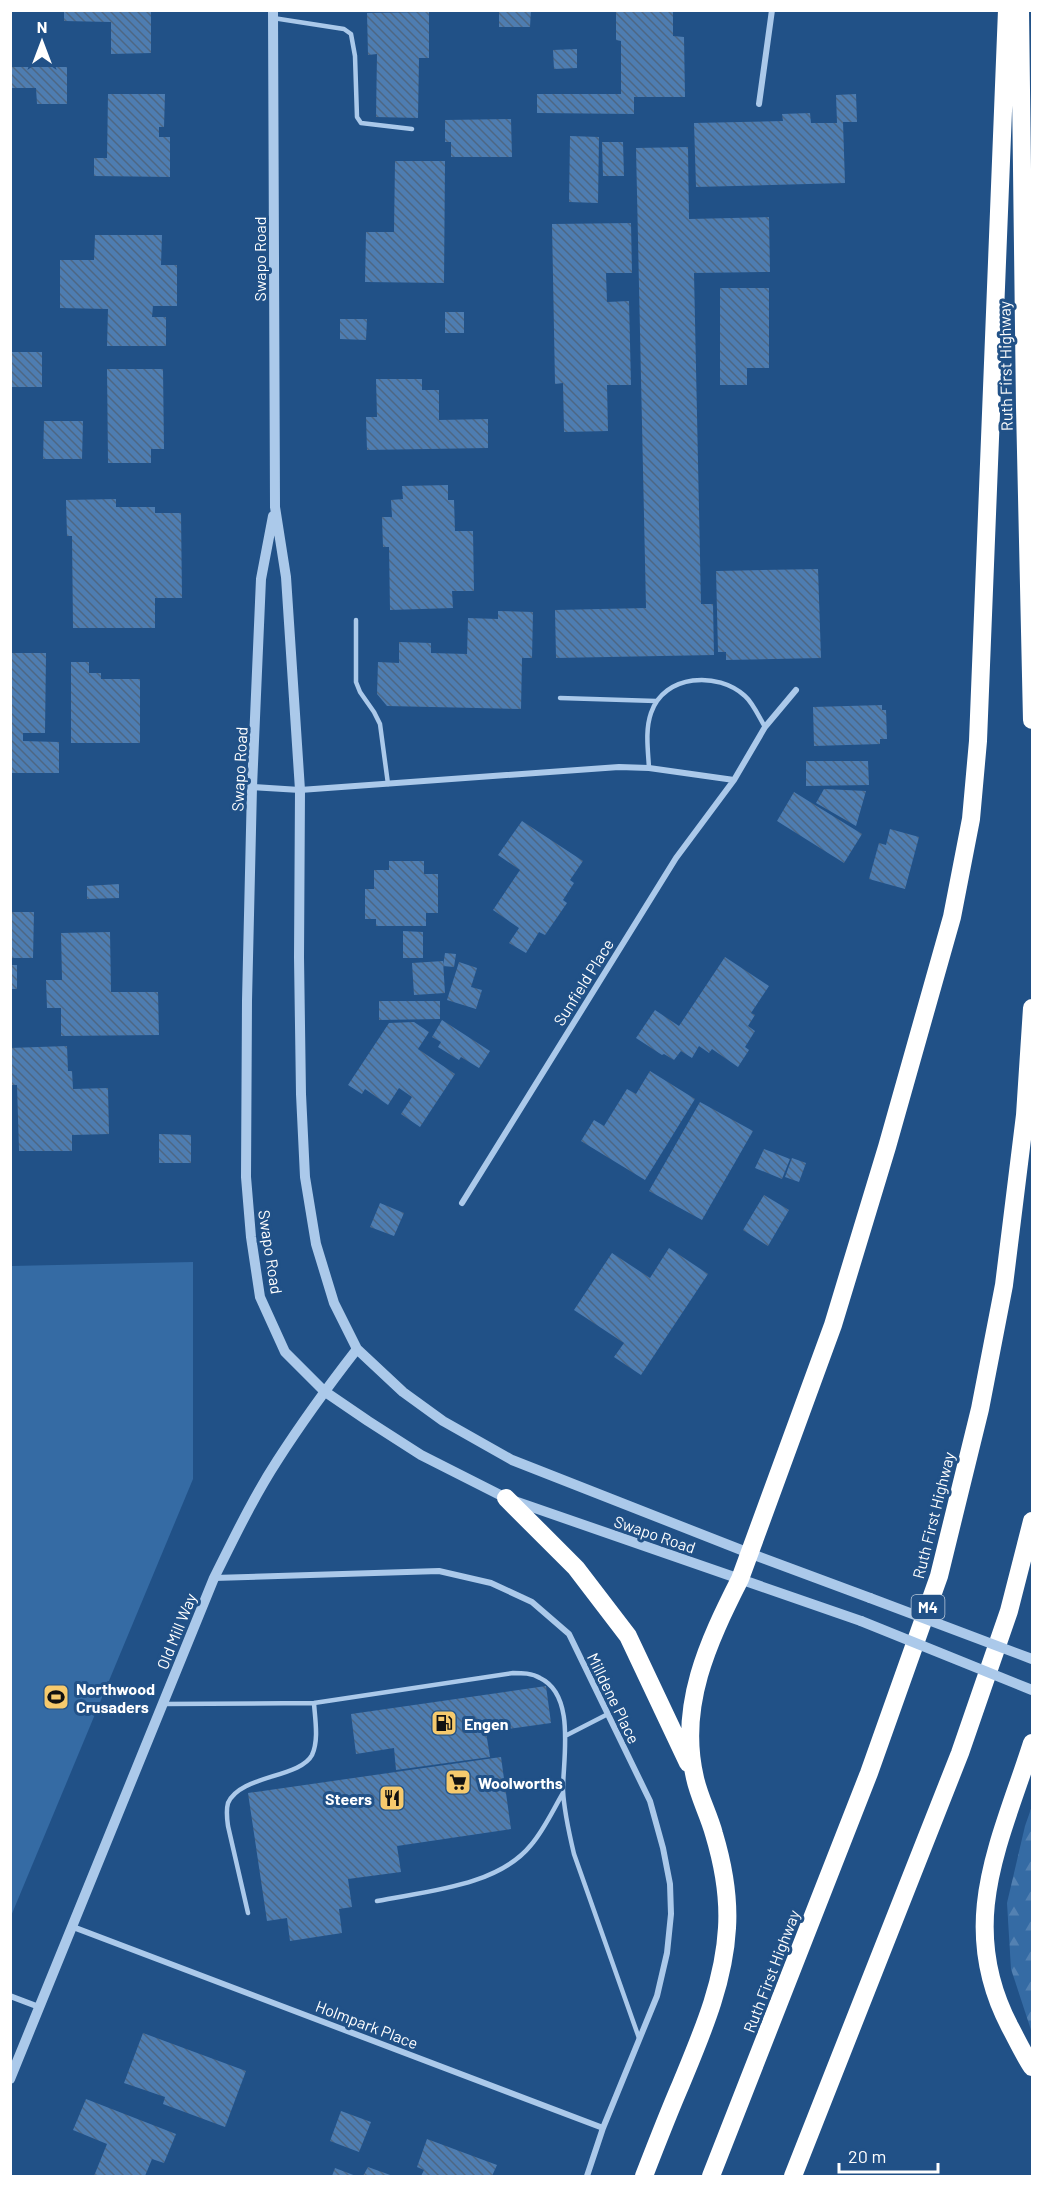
<svg xmlns="http://www.w3.org/2000/svg" width="1043" height="2187" font-family="Barlow,sans-serif">
	<style>
		.forest { fill: url(#forest-firs) }
		.pitch { fill: #356ba4 }
		.building { fill: url(#building-back-hatch) }
		.lines { fill: none; stroke-linecap: round; stroke-linejoin: round }
		.service { stroke: #abc9ea; stroke-width: 4.5 }
		.minor { stroke: #abc9ea; stroke-width: 6 }
		.tertiary { stroke: #abc9ea; stroke-width: 10 }
		.motorway { stroke: #fff; stroke-width: 18 }
		.tertiary-bridge { stroke: #abc9ea; stroke-width: 10 }
		.labels { text-anchor: middle; dominant-baseline: central; stroke-width: 6; stroke-linejoin: round; paint-order: stroke }
		.shield { fill: #215187; stroke: #bccbdb; stroke-width: 1.5 }
		.shield-label { font-size: 15px; font-weight: bold; fill: #fff }
		.street-label { font-size: 16px; fill: #fff; stroke: #215187 }
		.poi-label { font-size: 16px; font-weight: bold; fill: #fff; stroke: #215187; text-anchor: start }
	</style>
	<defs>
		<pattern id="forest-firs" width="22" height="20" patternUnits="userSpaceOnUse" patternTransform="scale(1.5)"><rect width="22" height="20" fill="#356ba4"/><path d="M5 1l3.5 6h-7zM16 11l3.5 6h-7z" fill="#5381b2"/></pattern>
		<pattern id="building-back-hatch" width="6" height="6" patternUnits="userSpaceOnUse" patternTransform="scale(1.5)"><rect width="6" height="6" fill="#4e7db1"/><path d="M-1 5l2 2M0 0l6 6M5-1l2 2" fill="none" stroke="#4d6784"/></pattern>
	</defs>
	<rect width="100%" height="100%" fill="#215187"/>
	<path class="forest" d="M1032,1806V2033L1011,1969L1007,1903L1025,1826Z"/>
	<path class="pitch" d="M193,1262V1479L11,1916V1266Z"/>
	<path class="building" d="M64,10H151V53L111,54V22L64,21Z
		M499,10H531L530,27H499Z
		M616,10H673V36L684,37L685,97H634V114L537,113V94H621V41L616,40Z
		M429,12V58H419L418,118L376,117L377,54L368,55L367,13Z
		M577,49V68L554,69L553,50Z
		M10,67H67V104H37L36,88H10Z
		M108,94H165L164,127H159V137H170V177L94,176V158H107Z
		M856,94L857,122H843L845,183L696,187L694,123L783,121L782,114L810,113L811,123H837L836,95Z
		M511,119L512,157H451V142H445V120Z
		M570,136L599,137L598,203L569,202Z
		M602,142H623L624,176H603Z
		M688,147L689,219L769,217L770,272L694,273L701,604H713L714,655L556,658L555,610L646,608L636,148Z
		M395,161H445L444,283L365,282L366,232H394Z
		M631,223L632,273H606L607,302L629,301L631,385H607L608,431L564,432L563,383L555,384L552,224Z
		M95,235H162L161,265H177V306H153L152,317H166V346H107L108,309L60,308V260H94Z
		M720,288H769V368H747V385H720Z
		M445,312H464V333H445Z
		M340,319H367L366,340L340,339Z
		M10,352H42V387H10Z
		M107,369H163L164,449H151V463H108Z
		M376,379H422V390H439V420L488,419V448L367,450L366,417H377Z
		M44,421H83L82,459H43Z
		M448,485V500H454L455,531H473L474,591H452L453,608L390,610L389,547H383L382,517H392L391,500L403,499L402,486Z
		M116,499V507H155V513H181L182,598H155V628H73L72,536H67L66,500Z
		M818,569L821,658L726,660V652H718L716,571Z
		M498,611L533,612L532,658H522L521,709L387,706L377,694L378,662L399,663V642L431,643V653L467,654L468,618L498,619Z
		M10,653H46L45,733H23V741L59,742V773H10Z
		M71,662H89V673H101V679H140V743H71Z
		M882,705V710H886L887,739H880V744L814,746L813,707Z
		M806,761H868L869,785L806,786Z
		M824,789L866,791L856,826L816,803Z
		M794,792L862,834L844,863L777,821Z
		M522,821L583,861L570,880L574,883L563,900L567,903L545,935L539,932L526,953L509,943L519,928L493,910L520,870L498,855Z
		M890,829L919,837L905,889L869,879L879,843L886,845Z
		M389,861H424V874H438V913H426V926H376V919H365V889H374V870H389Z
		M119,884V898L87,899V886Z
		M10,912H34L33,958H10Z
		M403,931L423,932V958H403Z
		M110,932L111,992H158L159,1035L61,1036V1008H47L46,980H62L61,933Z
		M445,953L456,954L454,967L443,966Z
		M725,957L769,986L751,1013L755,1015L748,1026L755,1031L745,1047L749,1050L738,1067L712,1049L709,1053L699,1046L692,1058L681,1051L674,1060L664,1054L662,1055L636,1038L655,1010L679,1026Z
		M443,961L445,993L414,995L412,963Z
		M459,962L477,968L471,987L482,990L476,1009L447,1000Z
		M10,965H17V989H10Z
		M379,1001H440V1019L379,1020Z
		M442,1020L490,1051L479,1068L461,1057L459,1060L438,1047L441,1042L432,1037Z
		M414,1022L429,1032L418,1049L455,1074L420,1127L401,1114L412,1097L399,1088L388,1105L365,1089L362,1094L348,1085L389,1023Z
		M67,1046L68,1071H72L73,1089L108,1088L109,1134L72,1135V1151H19L17,1085H10V1048Z
		M650,1071L695,1099L645,1180L581,1141L594,1120L604,1126L627,1089L636,1094Z
		M700,1102L753,1131L702,1220L649,1191Z
		M159,1134L191,1135V1163H159Z
		M764,1149L790,1159L782,1179L755,1168Z
		M792,1158L806,1163L799,1182L785,1177Z
		M764,1195L789,1210L768,1246L743,1230Z
		M380,1203L404,1213L394,1236L370,1227Z
		M669,1248L708,1274L641,1375L614,1357L624,1343L574,1310L612,1253L650,1278Z
		M546,1686L551,1723L486,1732L490,1757L396,1770L394,1748L356,1754L351,1714Z
		M501,1757L511,1829L397,1846L401,1872L348,1879L352,1907L339,1909L342,1933L290,1941L287,1918L267,1921L248,1793Z
		M143,2033L246,2071L225,2127L163,2104L165,2097L124,2083Z
		M86,2099L176,2134L164,2163L152,2159L145,2176H94L107,2144L73,2130Z
		M341,2111L371,2122L359,2152L330,2141Z
		M427,2139L497,2165L492,2176H421L424,2170L417,2167Z
		M368,2167L393,2176H363Z
		M335,2168L356,2176H332Z"/>
	<g class="lines">
		<path class="service" d="M273,18L344,29L351,34L355,56L357,117L361,123L412,129
			M356,620V682L360,692L374,712L380,724L388,784
			M560,698L656,701
			M649,768C648,750 645,730 651,713C664,674 718,671 745,696C753,703 759,717 765,727
			M163,1704L314,1703L513,1673C522,1673 532,1673 540,1678C576,1695 563,1758 563,1790C564,1812 569,1833 574,1854L639,2038
			M567,1735L606,1715
			M377,1901C427,1891 498,1886 531,1845C544,1830 553,1810 563,1793
			M248,1913L228,1826C227,1819 226,1810 228,1803C240,1775 300,1778 312,1755C319,1740 315,1719 314,1703"/>
		<path class="minor" d="M759,104L772,10
			M734,780L765,727L796,690
			M252,787L300,790L619,767L649,768L734,780L676,858L462,1203
			M214,1578L439,1571L491,1583L532,1602L569,1634L650,1801L663,1848L670,1884L671,1914L667,1953L657,1996L603,2128L587,2176
			M73,1927L603,2128
			M10,1996L39,2007"/>
		<path class="tertiary" d="M273,10L275,507L286,577L300,790L299,957L301,1094L305,1177L316,1244L334,1303L357,1349L403,1392L443,1421L512,1460L749,1553L870,1598
			M273,516L261,579L252,787L247,1001L246,1177L251,1237L260,1297L285,1352L324,1391L368,1421L421,1455L506,1498L861,1621
			M10,2079L214,1578C234,1538 253,1498 277,1461C302,1422 329,1385 357,1349"/>
		<path class="motorway" d="M1020,10L1025,407L1032,720
			M506,1498L576,1568L628,1636L688,1763
			M1032,1743C1000,1843 956,1924 1010,2027C1017,2040 1024,2055 1032,2067
			M644,2176C656,2145 668,2114 681,2084C702,2033 724,1983 727,1928C729,1896 723,1864 714,1834C709,1815 699,1797 695,1778C678,1706 708,1642 740,1579L833,1325L887,1147L952,917L971,819L978,741L1007,10
			M711,2176L869,1773L939,1576L980,1409L1004,1285L1025,1115L1032,1008
			M793,2176L960,1753L1009,1611L1032,1521"/>
		<path class="tertiary-bridge" d="M870,1598L1032,1659
			M861,1621L1032,1690"/>
	</g>
	<defs>
		<g id="stadium-square" transform="scale(1.35)"><rect x="-9" y="-9" width="18" height="18" rx="4" fill="#f6ca6d" stroke="#215187"/><path d="M0-5a6.5 5 0 1 0 0 10a6.5 5 0 1 0 0-10ZM-3.5-1.8h7v3.6h-7Z" fill="#111"/></g>
		<g id="fuel-square" transform="scale(1.35)"><rect x="-9" y="-9" width="18" height="18" rx="4" fill="#f6ca6d" stroke="#215187"/><path d="M-5.5-6h7V0h2V4h1.3V-2.5L3-4.5l.8-.8L6-3V5H2.5V1h-1V6h-7ZM-4.2-4.7v3.2H.2V-4.7Z" fill="#111"/></g>
		<g id="supermarket-square" transform="scale(1.35)"><rect x="-9" y="-9" width="18" height="18" rx="4" fill="#f6ca6d" stroke="#215187"/><path d="M-6-5.5h2.5l.6 2H6L4.5 2H-2.5L-4.4-4H-6ZM-1.5 3.2a1.3 1.3 0 1 0 .1 0ZM3 3.2a1.3 1.3 0 1 0 .1 0Z" fill="#111"/></g>
		<g id="restaurant-square" transform="scale(1.35)"><rect x="-9" y="-9" width="18" height="18" rx="4" fill="#f6ca6d" stroke="#215187"/><path d="M-5-6h1v4h1v-4h1v4h1v-4h1v5L-1.5 .5V6h-2V.5L-5-1ZM5-6V6H3V1.5H1.5Q1.5-4 5-6Z" fill="#111"/></g>
	</defs>
	<g fill-rule="evenodd">
		<use href="#stadium-square" x="56" y="1697"/>
		<use href="#fuel-square" x="444" y="1723"/>
		<use href="#supermarket-square" x="458" y="1782"/>
		<use href="#restaurant-square" x="392" y="1798"/>
	</g>
	<g class="labels">
		<rect class="shield" x="911.5" y="1595" width="33" height="24" rx="4.5"/>
		<g class="shield-label">
			<text x="928" y="1607">M4</text>
		</g>
		<g class="street-label">
			<text transform="translate(259 259) rotate(-90)">Swapo Road</text>
			<text transform="translate(1005 366) rotate(-91)">Ruth First Highway</text>
			<text transform="translate(239 769) rotate(-87)">Swapo Road</text>
			<text transform="translate(583 982) rotate(-58)">Sunfield Place</text>
			<text transform="translate(271 1252) rotate(81)">Swapo Road</text>
			<text transform="translate(933 1515) rotate(-76)">Ruth First Highway</text>
			<text transform="translate(655 1534) rotate(19)">Swapo Road</text>
			<text transform="translate(176 1631) rotate(-68)">Old Mill Way</text>
			<text transform="translate(614 1698) rotate(64)">Milldene Place</text>
			<text transform="translate(771 1971) rotate(-69)">Ruth First Highway</text>
			<text transform="translate(367 2024) rotate(21)">Holmpark Place</text>
		</g>
		<g class="poi-label">
			<text x="76" y="1688">Northwood<tspan x="76" dy="18">Crusaders</tspan></text>
			<text x="464" y="1723">Engen</text>
			<text x="478" y="1782">Woolworths</text>
			<text x="372" y="1798" text-anchor="end">Steers</text>
		</g>
	</g>
	<rect width="1043" height="2187" fill="none" stroke="#ffffff" stroke-width="24"/>
	<g transform="translate(42 42)" stroke="#215187" stroke-width="4.5" paint-order="stroke">
	<path d="M0-4.5L10 22L0 15L-10 22Z" fill="#ffffff"/>
	<text y="-9" font-size="16" font-weight="bold" text-anchor="middle" fill="#ffffff">N</text>
	</g>
	<path d="M839 2163v9h99v-9" fill="none" stroke="#ffffff" stroke-width="3"/>
	<text x="848" y="2163" font-size="18" fill="#ffffff" stroke="#215187" stroke-width="4.5" paint-order="stroke">20 m</text>
</svg>
